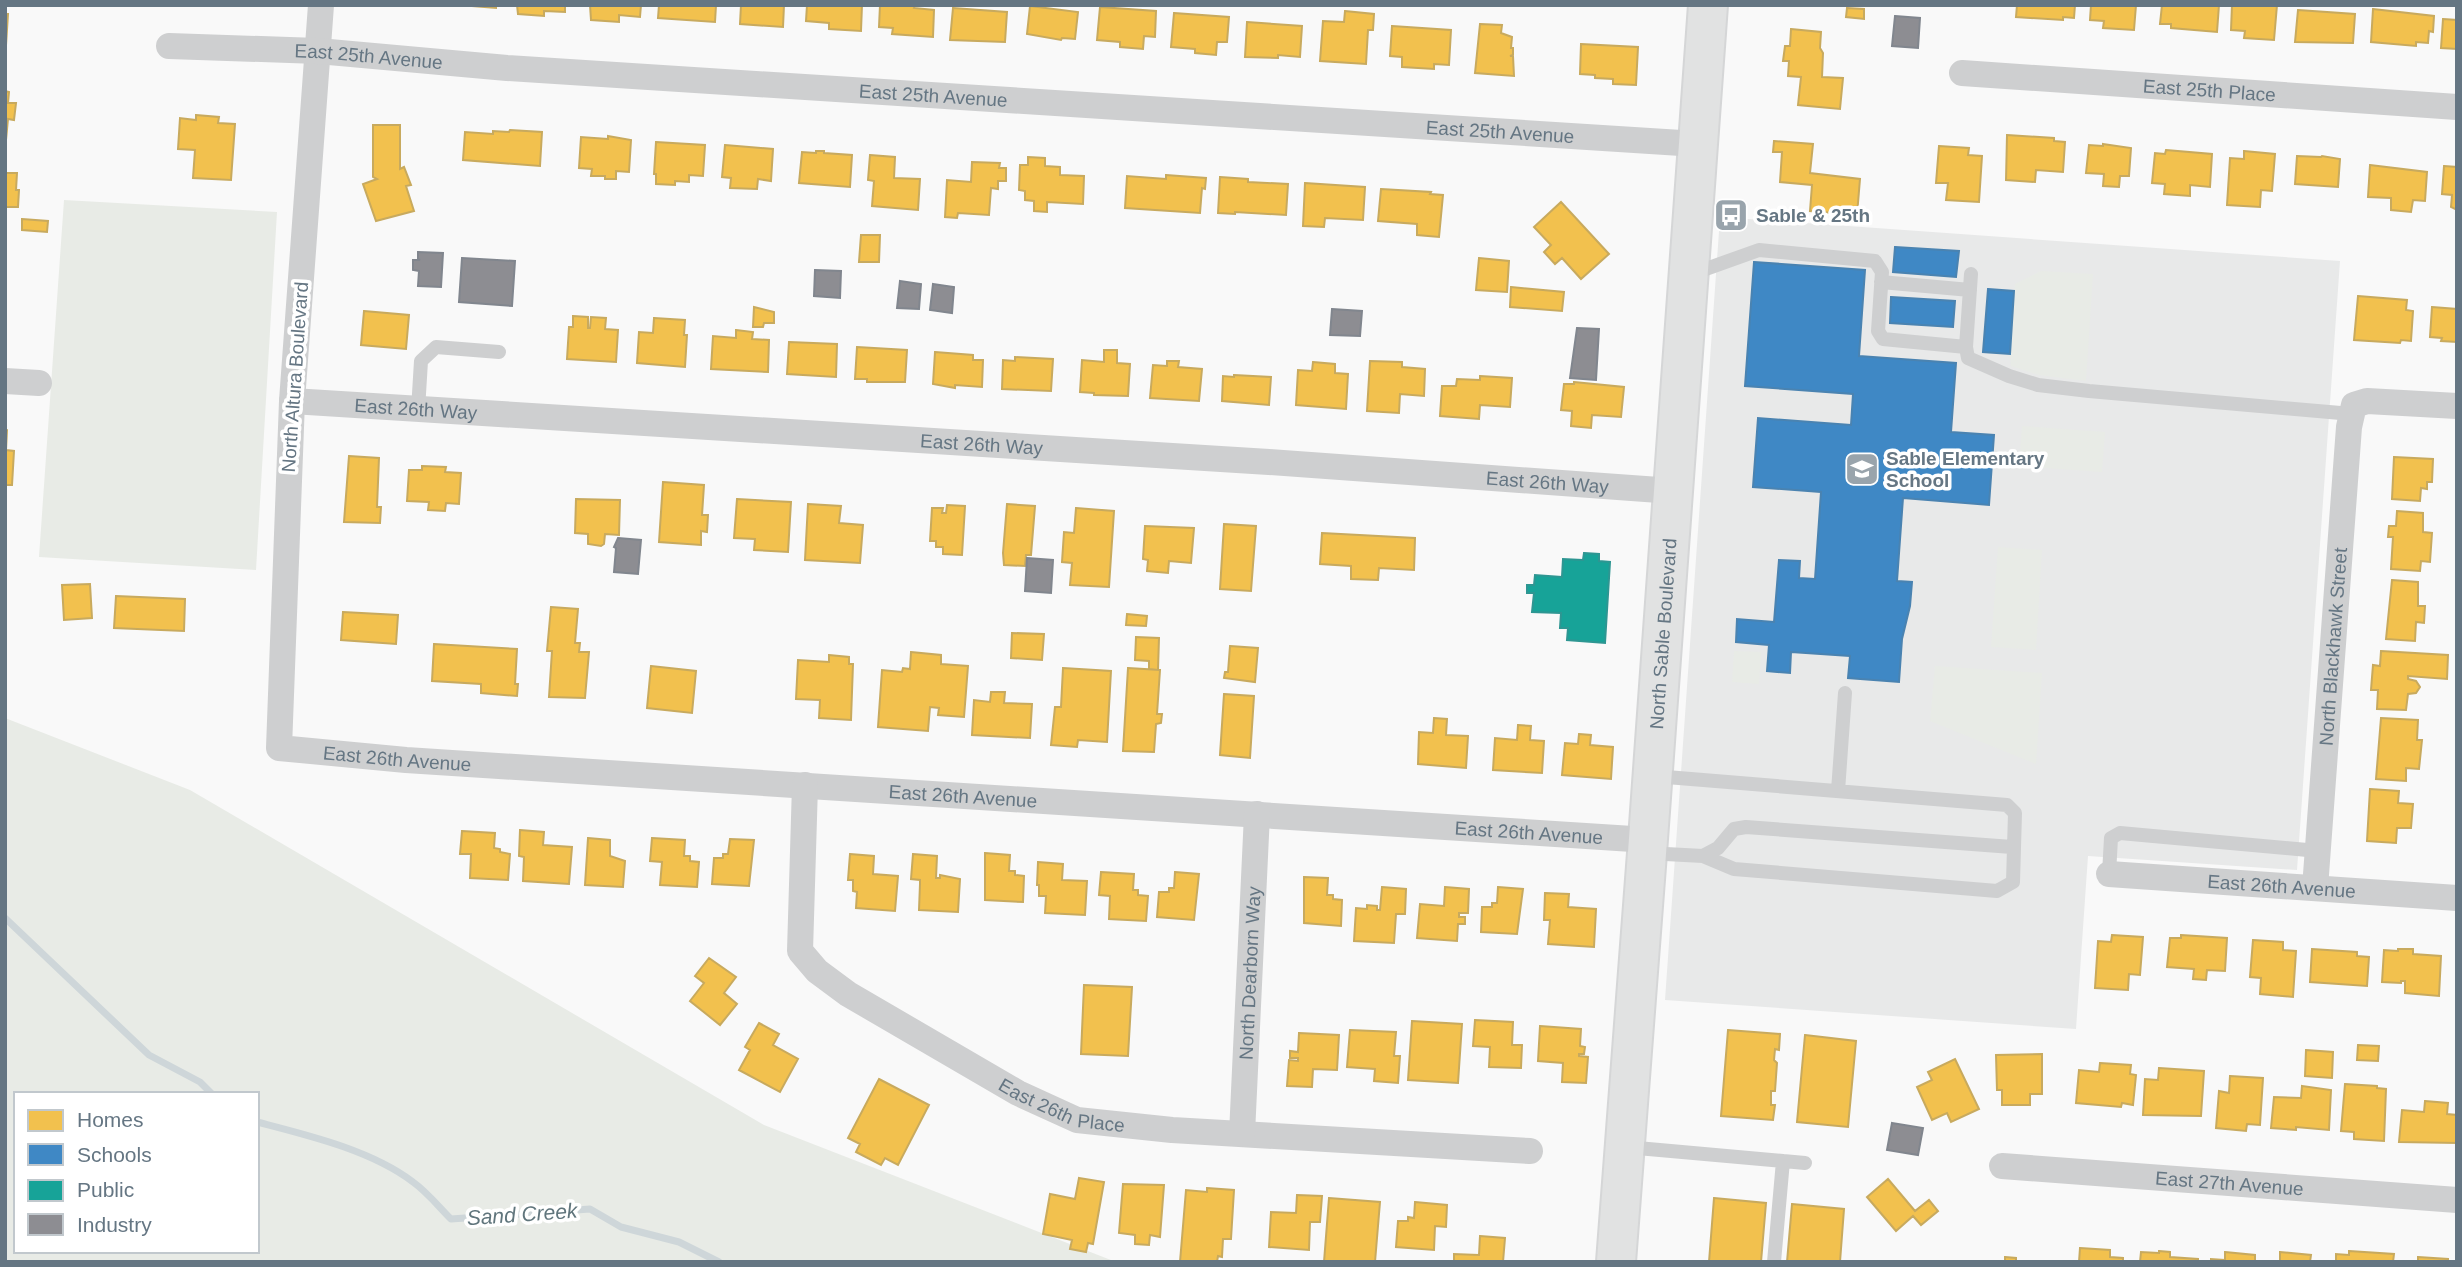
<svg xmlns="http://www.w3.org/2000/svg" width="2462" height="1267" font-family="Helvetica,sans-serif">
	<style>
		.built { fill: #e8e9e9 }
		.green { fill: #e8ebe6; fill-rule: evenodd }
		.homes { fill: #f2c14e; stroke: #c8aa5e; stroke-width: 2 }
		.schools { fill: #3f88c5; stroke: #4a83b1; stroke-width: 2 }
		.public { fill: #17a398; stroke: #2e9692; stroke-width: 2 }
		.industry { fill: #8d8d92; stroke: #81868e; stroke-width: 2 }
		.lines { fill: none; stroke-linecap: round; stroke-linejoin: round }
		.stream { stroke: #ced6d9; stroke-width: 7 }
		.secondary-casing { stroke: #d5d6d7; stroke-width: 42 }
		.lane { stroke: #cecfd0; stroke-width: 14 }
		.street { stroke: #cecfd0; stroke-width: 26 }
		.secondary { stroke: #e1e2e2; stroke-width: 38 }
		.labels { text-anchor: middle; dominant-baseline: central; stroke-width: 7; stroke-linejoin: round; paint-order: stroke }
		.street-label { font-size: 19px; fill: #657683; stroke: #fff }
		.poi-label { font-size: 19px; font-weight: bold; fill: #657683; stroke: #fff; text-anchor: start }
		.water-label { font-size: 21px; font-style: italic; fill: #60757c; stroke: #fff }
	</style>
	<rect width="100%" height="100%" fill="#f9f9f9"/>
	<path class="built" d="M1720,217L2340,261L2297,870L2088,856L2076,1029L1665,1000Z"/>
	<path class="green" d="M64,200L277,212L256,570L39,557Z
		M2041,271L2093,274L2086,381L2039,375L2011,366L2010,354L2015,284Z
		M2022,426L2105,432L2102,472L2019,466Z
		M1998,547L2042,550L2036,650L1991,647Z
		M1734,651L1761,652L1759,684L1732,682Z
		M1935,666L2042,673L2036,764L1930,721Z
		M5,718L190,790L764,1125L1116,1262H5ZM16,1094H257V1251H16Z"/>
	<path class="homes" d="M459,5H496V8Z
		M517,5H565V12L544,11V16L518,14Z
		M590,5H641L640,17L619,15V22L591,20Z
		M659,5H716L715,22L658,18Z
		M741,5H784L783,27L740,24Z
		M807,5H862L861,31L829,29V23L806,21Z
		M880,5H915L914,8L934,10L933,37L892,34L893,28L879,27Z
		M2017,5H2075L2074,18L2063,17V20L2016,17Z
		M2091,5H2136L2134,30L2103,28L2104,21L2090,20Z
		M2162,5H2219L2217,32L2171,28V24H2160Z
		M2232,5H2277L2274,40L2244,38L2245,31L2231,30Z
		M1030,6L1078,12L1075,39L1062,38L1061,40L1027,34Z
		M1100,7L1156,11L1155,37L1144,36L1143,49L1120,47V42L1097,40Z
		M953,8L1007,12L1005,42L950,40Z
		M1847,8L1864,9V19L1846,17Z
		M2373,9L2434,16L2433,32L2429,31L2428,43L2416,42V46L2371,42Z
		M2298,10L2355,14L2353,43L2295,42Z
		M1345,11L1374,14L1373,30H1368L1366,64L1320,61L1323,21L1344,22Z
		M1174,13L1229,17L1227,42H1217L1216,55L1195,53V49L1171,47Z
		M5,14H8L5,61Z
		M2443,19L2457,20V49L2441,48Z
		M1247,22L1302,26L1300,57L1278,55V58L1245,57Z
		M1480,24L1502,25L1501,33L1512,37L1511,48H1513V55L1510,56H1513L1514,76L1475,73Z
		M1392,26L1451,30L1449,65L1434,64V69L1402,67V57L1390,56Z
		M1791,29L1821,32L1820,48L1823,53L1822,77L1843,78L1840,109L1798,105L1801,77L1788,76L1789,61H1783L1785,46H1790Z
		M1581,44L1638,47L1636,85L1613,84V79L1595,78V75L1580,74Z
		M5,91L9,92L8,103H16L14,120L8,119L6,140Z
		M196,115L219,117L218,123L235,124L231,180L193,178L195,150L178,149L180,118L196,120Z
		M373,125H400V169L404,167L411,185L406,186L414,211L376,221L363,184L377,179L373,177Z
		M510,130L542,132L540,166L463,160L465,132L493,134V131L509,132Z
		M2007,135L2054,138V141L2065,142L2063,172L2036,170L2035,182L2006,180Z
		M608,136L631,140L629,172L616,171V179H605V176H591L592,169L579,168L581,137L608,139Z
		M1774,141L1813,144L1810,173L1860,179L1857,215L1810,211L1812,185L1780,182L1782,152H1773Z
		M656,142L705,145L703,176L689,175V182L675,181V185L656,184V174H654Z
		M2103,144L2131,148L2129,176H2120L2119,187L2103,186L2104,174L2086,173L2089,145L2103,146Z
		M725,145L773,149L771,181L758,179L757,189L730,188L731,178L722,177Z
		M1939,146L1969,148L1968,155L1982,156L1979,202L1946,200L1948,183H1936Z
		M2166,150L2212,154L2210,187L2190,185V196L2164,194L2165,184L2152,183L2155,153L2165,154Z
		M816,151H824V153L852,155L850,187L799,183L802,152L816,153Z
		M2244,151L2275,154L2272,191L2261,190L2260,207L2227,205L2230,158L2244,159Z
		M870,155L895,157L894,178L920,179L918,210L872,206L874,181L868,180Z
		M2297,156L2321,157L2322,156L2340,159L2338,187L2295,184Z
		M1028,157L1045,158V166L1060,167V175L1084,176L1083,204L1047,202V212L1034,211V201L1025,200V191L1019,190L1020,165H1028Z
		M972,162L1000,163L999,168H1006V181H998V189L991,188L989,215L958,213L957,218L945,217L947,180L971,182Z
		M2370,165L2427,172L2425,201L2413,200L2411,212L2391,210V198L2368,197Z
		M2444,166L2457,167V210L2451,207L2452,195L2442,194Z
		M5,173H17L16,190H19L18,207H5Z
		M1166,175L1206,178L1205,189L1202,188L1200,213L1125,208L1127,176L1166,179Z
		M1220,177L1248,179V182L1288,184L1286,215L1235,212V214L1218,213Z
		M1305,183L1365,187L1363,220L1325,218L1324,227L1303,226Z
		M1381,189L1431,192L1430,194L1443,195L1439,237L1417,235V224L1378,221Z
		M1561,202L1609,254L1581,279L1562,258L1555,264L1544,252L1551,245L1534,227Z
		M22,219L48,221L47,232L22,230Z
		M861,235H880L879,262H859Z
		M1479,258L1509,261L1507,292L1476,290Z
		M1511,287L1564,292L1562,311L1510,307Z
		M2358,296L2407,300L2406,310L2413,311L2411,341L2401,340L2400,343L2354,340Z
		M754,307L774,312V323H764L763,327H753Z
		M2432,307L2457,309V342L2441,341L2442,338L2430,337Z
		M364,311L409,315L406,349L361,345Z
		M573,316L588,317V328H590L591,317L606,318L605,329L618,330L616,362L567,359L569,327H573Z
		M654,318L685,320L684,335H687L685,367L637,363L639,332L653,333Z
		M736,330L753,332L752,339L769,340L768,372L711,369L713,336L736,338Z
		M789,342L837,344L836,377L787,374Z
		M857,347L907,350L905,382H867V379H855Z
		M1104,350H1117V363L1130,364L1128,396L1094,395V393L1080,392L1082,360L1104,362Z
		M935,352L973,355V360H983L982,387L955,385V388L933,384Z
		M1015,357L1053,359L1051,391L1002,389L1003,360L1015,361Z
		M1167,361H1179L1178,367L1202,369L1199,401L1150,398L1153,365L1167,366Z
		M1370,361L1402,362V367L1425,369L1424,396L1400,394L1399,413L1367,411Z
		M1313,362L1335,364V373L1348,374L1346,409L1296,405L1298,370L1312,371Z
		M1234,375L1271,377L1269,405L1222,401L1223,376L1234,377Z
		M1480,376L1512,378L1510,407L1480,405L1479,419L1440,416L1442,386H1456L1457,379L1480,380Z
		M1574,382L1624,387L1621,417L1592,415L1591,428L1571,426L1572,411L1561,410L1564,384H1574Z
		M5,429L7,430L6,450L14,451L12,485H5Z
		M349,456L379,458L377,507H381L380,523L344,522Z
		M2394,457L2433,459L2432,482H2427V489L2421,488L2420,501L2392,499Z
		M422,466L446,467L445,472L461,473L459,504L446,503L445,511L428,510L429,502L407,501L409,470H422Z
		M663,482L704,485L702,515H708L707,532L701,531V545L659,542Z
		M576,499L620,500L619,535L605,534L604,544L601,546L588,544V534L575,533Z
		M737,499L791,502L788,552L754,550L755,539L734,538Z
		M808,504L841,506L839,523L863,525L860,563L805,560Z
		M1007,504L1035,506L1031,555H1026L1025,566L1004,565L1003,553Z
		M947,505L965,506L962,555L943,554V547H936V541H930L932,508H943L942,513H946Z
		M1076,508L1114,511L1109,587L1070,585L1072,563L1062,562L1064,532L1074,533Z
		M2397,511L2423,513V532L2432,533L2430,562L2421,561L2420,571L2391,569L2393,537H2388L2389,526H2396Z
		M1224,524L1256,526L1251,591L1220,589Z
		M1145,526L1194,528L1191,563L1169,561L1168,573L1147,571L1148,560L1143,559Z
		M1322,533L1415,538L1414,570L1379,568L1378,580L1351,579V566L1320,564Z
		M2392,580L2418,582V606H2425L2424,623L2416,622L2415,641L2386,639Z
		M90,584L92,618L64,620L62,585Z
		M116,596L185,599L184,631L114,628Z
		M551,607L578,609L575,643H580L579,652H589L585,698L549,697L552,651H547Z
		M343,612L398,615L396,644L341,640Z
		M1127,614L1147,616L1146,626L1126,625Z
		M1012,633L1044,634L1042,660L1011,658Z
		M1136,637L1159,638L1158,670L1149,669V661L1135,660Z
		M434,644L517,649L515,684H518L517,696L481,693V684L432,681Z
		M1230,646L1258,648L1255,682L1224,678L1225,672H1228Z
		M2381,651L2448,655L2447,679L2408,676V679L2416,681L2420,687L2416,693L2408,694L2406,710L2377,709L2378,690H2371L2373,665L2380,666Z
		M911,652L941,655V664L968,666L964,717L938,715L939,708L930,707L928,731L878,727L882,670L902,672L903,668L910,669Z
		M829,655L849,657V664H853L851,720L819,718L820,700L796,699L798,660L829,662Z
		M651,666L696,671L692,713L647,708Z
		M1063,668L1111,671L1107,742L1078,740L1077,747L1051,745L1055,707H1061Z
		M1128,668L1160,670L1157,714H1162L1161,723L1156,724L1154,752L1123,751Z
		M991,692H1005L1004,703L1032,704L1030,738L972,735L974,700L990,702Z
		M1224,694L1254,696L1250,758L1220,755Z
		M1434,718L1447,719L1446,735L1468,736L1466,768L1418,764L1419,732L1433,733Z
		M2381,718L2418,720L2417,740H2422L2419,769L2406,768V781L2376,779Z
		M1518,725L1531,726L1530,740L1544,741L1542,773L1493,770L1495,738L1517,740Z
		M1579,734L1591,735L1590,745L1613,747L1611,779L1562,775L1565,743L1578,744Z
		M2370,789L2399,791L2398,803L2413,804L2411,828H2397L2396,843L2367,841Z
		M520,830L544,832L543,845L572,847L569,884L523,881L524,857L519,856Z
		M462,831L495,833L494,848L500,849V852L510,854L508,880L470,878L471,854H460Z
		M588,838L610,840V856L625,861L623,887L585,885Z
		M652,838L685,840L684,856H690V861L699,862L697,887L660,885L662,862L650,861Z
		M730,839L754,840L749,886L712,884L714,858H723V854H728Z
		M985,853L1010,855L1009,871H1015V875L1024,876L1023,902L985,900Z
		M850,854L874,856L873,874L898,876L895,911L856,908L857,892L853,891V880H848Z
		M913,854L937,856L936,878H940V875L960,879L958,912L919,910L920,884V880L911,879Z
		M1038,862L1063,864L1062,880L1087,881L1085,915L1045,913L1046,896H1039V885H1037Z
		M1101,872L1134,874L1133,890H1138V895L1148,896L1146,921L1109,919L1110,896L1099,895Z
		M1175,872L1199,874L1194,920L1157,917L1159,892H1169V888H1174Z
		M1304,877L1328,878L1327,895H1333V899L1342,900L1341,926L1304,923Z
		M1382,887L1406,889L1405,914H1396L1394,943L1354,941L1356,908L1367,909V905L1377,906V910H1380Z
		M1445,887L1469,889L1468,913H1459V917H1465V924H1458L1457,941L1417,938L1420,904L1444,906Z
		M1498,887L1523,889L1517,934L1481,932L1482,907H1492V903H1497Z
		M1545,893L1569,894L1568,907L1596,909L1594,947L1548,944L1550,920H1544Z
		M2112,935L2143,937L2140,975L2129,974L2128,990L2095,988L2098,941L2111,942Z
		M2181,935L2227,938L2225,971L2207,970L2206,980L2193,979L2194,969L2167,967L2170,938H2181Z
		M2253,940L2283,942V950L2296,951L2293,997L2260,994L2261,978L2250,977Z
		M2312,949L2357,952V956L2369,957L2367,986L2310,982Z
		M2398,949H2413V954L2441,956L2439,996L2405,993V981H2401V983L2382,982L2384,950L2398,951Z
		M709,958L736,977L724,993L737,1004L720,1025L690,1001L704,983L695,976Z
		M1084,985L1132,987L1128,1056L1081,1054Z
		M1475,1020L1513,1022L1512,1045H1522L1521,1068L1489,1067L1490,1047L1473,1046Z
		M1412,1021L1462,1024L1458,1083L1408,1080Z
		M759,1023L779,1034L773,1045L798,1059L780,1092L739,1070L750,1050L745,1047Z
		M1540,1026L1581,1029L1580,1046L1585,1047L1584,1054H1579V1056L1588,1057L1586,1083L1562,1082L1563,1063L1538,1061Z
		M1350,1030L1396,1032L1394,1056H1400L1398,1083L1374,1081L1375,1069L1347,1067Z
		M1728,1030L1780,1034L1779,1050L1775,1049L1774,1060L1777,1063L1775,1091H1771V1105H1775L1773,1120L1721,1116Z
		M1299,1033L1339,1035L1337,1070L1313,1069L1312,1087L1287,1086L1289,1060L1298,1061V1058H1290V1051L1298,1052Z
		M1805,1035L1856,1041L1848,1127L1797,1122Z
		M2358,1045L2379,1046L2378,1061L2357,1060Z
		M2306,1050L2333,1052L2332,1078L2305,1076Z
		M2042,1054V1094H2030V1105H2002V1090H1997L1996,1055Z
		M1955,1059L1979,1109L1951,1122L1947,1113L1932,1120L1917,1087L1932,1080L1928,1072Z
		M2100,1063L2131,1065L2130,1074L2136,1075L2133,1105L2122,1103L2121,1107L2076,1103L2079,1070L2099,1072Z
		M2159,1068L2204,1071L2201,1116L2143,1115L2145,1079L2158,1080Z
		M2230,1076L2263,1078L2260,1125L2247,1124L2246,1131L2216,1128L2219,1091L2229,1093Z
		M879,1079L929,1105L898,1165L885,1158L881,1165L856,1152L860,1144L848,1138Z
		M2345,1084L2377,1086V1088L2386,1089L2384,1141L2354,1139V1132L2341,1131Z
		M2302,1086L2331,1090L2329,1130L2296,1127V1130L2271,1128L2274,1097L2301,1098Z
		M2425,1101L2448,1103L2447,1114L2457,1115V1143L2399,1142L2402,1110L2424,1112Z
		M1079,1178L1104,1182L1093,1244L1088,1243L1086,1252L1070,1249L1072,1240L1043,1234L1050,1194L1075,1199Z
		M1888,1179L1915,1211L1929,1200L1938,1211L1921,1225L1913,1216L1896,1231L1867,1197Z
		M1123,1184L1164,1185L1160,1237L1150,1235L1149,1245L1135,1244V1235L1119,1233Z
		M1207,1188L1234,1190L1231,1239H1223L1222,1257L1218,1256L1217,1262H1180L1186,1190L1207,1192Z
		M1297,1195L1322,1196L1320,1222H1310L1309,1250L1269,1247L1271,1212L1296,1213Z
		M1329,1198L1380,1202L1375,1262H1324Z
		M1714,1198L1766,1203L1761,1262H1709Z
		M1415,1202L1447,1205L1446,1227L1435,1226L1434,1250L1396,1247L1398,1221H1408V1217L1414,1218Z
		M1792,1204L1844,1209L1840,1262H1787Z
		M1480,1236L1505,1238L1503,1262H1454V1254L1479,1255Z
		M2080,1248L2110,1250V1257L2123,1258V1262H2079Z
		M2159,1251L2170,1252V1257L2198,1259V1262H2140L2141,1252L2159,1253Z
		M2349,1251L2394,1254L2393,1262H2336V1254L2349,1255Z
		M2225,1252L2255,1255V1262H2211V1259L2225,1260Z
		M2280,1252L2311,1255L2310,1262H2280Z
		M2005,1257L2016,1258V1262H2005Z
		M2418,1257L2448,1259V1262H2418Z"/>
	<path class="schools" d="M1895,247L1959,251L1956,277L1893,272Z
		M1754,262L1865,270L1859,356L1956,363L1951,432L1994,435L1989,505L1903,498L1897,581L1912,582L1910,606L1902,639L1899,682L1848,678L1850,656L1791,652L1790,673L1767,671L1769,645L1736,642L1737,619L1774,622L1779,560L1800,561L1799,578L1815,579L1821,492L1753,487L1758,418L1851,425L1853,394L1745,386Z
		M1988,289L2014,291L2010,354L1983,352Z
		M1891,297L1955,301L1953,327L1890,323Z"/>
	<path class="public" d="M1584,553L1599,554V561L1610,562L1605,643L1567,640L1568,628H1560L1561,613L1532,612L1534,593H1527V585H1534L1535,575L1562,577L1563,559L1583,560Z"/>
	<path class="industry" d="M1895,16L1920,18L1918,48L1892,46Z
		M418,252L443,253L441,287L418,286L419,271L413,270V260H420L418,259Z
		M462,258L515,261L512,306L459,302Z
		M815,270L841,271L840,298L814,296Z
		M900,281L921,284L919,309L897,308Z
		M933,284L954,287L952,313L930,310Z
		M1332,309L1362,311L1360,336L1330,335Z
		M1577,328L1599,329L1596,380L1570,378Z
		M618,538L641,540L638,574L614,572L616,548L614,547Z
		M1027,558L1053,560L1051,593L1025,591Z
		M1892,1123L1923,1128L1918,1155L1887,1150Z"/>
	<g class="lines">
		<path class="stream" d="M5,918L149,1055L200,1082L212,1094
			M257,1122C307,1135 371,1150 413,1182C427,1192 439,1207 451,1219L590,1209L621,1227L679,1242L719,1262"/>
		<g class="secondary-casing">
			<g id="secondary">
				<path id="s10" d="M1616,1262L1647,853L1708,5"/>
			</g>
		</g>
		<path class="lane" d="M1692,274L1759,250L1875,261L1882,272L1878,331L1883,339L1966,347
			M1971,274L1966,347L1968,358L2009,376L2038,385L2089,391L2352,414
			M1881,282L1970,290
			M418,410L421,361L436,347L499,352
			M1838,791L1845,693
			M1647,853L1703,856L1734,869L1997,891L2013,882L2015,813L2007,805L1654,776
			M1703,856L1718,848L1734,829L1746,827L2012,847
			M2109,874L2111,838L2120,833L2318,851
			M1626,1147L1805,1163
			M1774,1262L1783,1161"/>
		<g class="street">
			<path id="s1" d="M321,5L292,401L279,748L406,760L1648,840"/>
			<path id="s2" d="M169,46L318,51L507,68L1697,144"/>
			<path id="s3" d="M1962,73L2457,107"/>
			<path d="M5,381L39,383"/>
			<path id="s4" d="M292,401L1269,462L1673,491"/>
			<path id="s5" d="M805,785L800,951L817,971L848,994L1018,1093L1077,1120L1172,1130L1530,1151"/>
			<path id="s6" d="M2109,874L2457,898"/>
			<path id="s7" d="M2315,888L2349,427L2354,405L2367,401L2457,406"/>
			<path id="s8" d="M1242,1134L1257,814"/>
			<path id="s9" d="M2002,1166L2457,1200"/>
		</g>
		<use href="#secondary" class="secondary"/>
	</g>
	<defs>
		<g id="bus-square" transform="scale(1.75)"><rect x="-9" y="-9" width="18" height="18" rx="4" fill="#99a4ac" stroke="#fff"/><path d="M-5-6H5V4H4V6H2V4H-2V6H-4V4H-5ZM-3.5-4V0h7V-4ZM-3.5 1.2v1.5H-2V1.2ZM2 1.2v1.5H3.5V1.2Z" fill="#fff"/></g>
		<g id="school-square" transform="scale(1.75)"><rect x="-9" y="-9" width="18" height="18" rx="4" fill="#99a4ac" stroke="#fff"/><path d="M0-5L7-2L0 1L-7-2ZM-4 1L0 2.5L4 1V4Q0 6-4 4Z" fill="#fff"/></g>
	</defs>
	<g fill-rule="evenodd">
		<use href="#bus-square" x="1731" y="215"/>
		<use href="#school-square" x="1862" y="469"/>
	</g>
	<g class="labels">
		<g class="street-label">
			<text stroke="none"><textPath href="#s2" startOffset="200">East 25th Avenue</textPath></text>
			<text stroke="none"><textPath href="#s3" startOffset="248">East 25th Place</textPath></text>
			<text stroke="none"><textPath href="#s2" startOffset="766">East 25th Avenue</textPath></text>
			<text stroke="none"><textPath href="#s2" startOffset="1334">East 25th Avenue</textPath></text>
			<text transform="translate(295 377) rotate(-86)">North Altura Boulevard</text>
			<text stroke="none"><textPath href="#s4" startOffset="124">East 26th Way</textPath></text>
			<text stroke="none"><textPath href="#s4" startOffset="691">East 26th Way</textPath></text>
			<text stroke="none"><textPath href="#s4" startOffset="1258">East 26th Way</textPath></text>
			<text stroke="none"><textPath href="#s10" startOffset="630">North Sable Boulevard</textPath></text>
			<text stroke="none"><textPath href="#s7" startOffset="242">North Blackhawk Street</textPath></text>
			<text stroke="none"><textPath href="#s1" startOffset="863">East 26th Avenue</textPath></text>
			<text stroke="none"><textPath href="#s1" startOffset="1430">East 26th Avenue</textPath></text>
			<text stroke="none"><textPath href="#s1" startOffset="1997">East 26th Avenue</textPath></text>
			<text stroke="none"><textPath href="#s6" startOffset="173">East 26th Avenue</textPath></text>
			<text stroke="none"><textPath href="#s8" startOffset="161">North Dearborn Way</textPath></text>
			<text stroke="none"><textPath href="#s5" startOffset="474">East 26th Place</textPath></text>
			<text stroke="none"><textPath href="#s9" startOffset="228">East 27th Avenue</textPath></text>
		</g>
		<g class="poi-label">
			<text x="1756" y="215">Sable &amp; 25th</text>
			<text x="1886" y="458">Sable Elementary<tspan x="1886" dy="22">School</tspan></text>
		</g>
		<g class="water-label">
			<text transform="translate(522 1214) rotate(-4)">Sand Creek</text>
		</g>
	</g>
	<rect width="2462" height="1267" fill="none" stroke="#657683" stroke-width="14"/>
	<rect x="14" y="1092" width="245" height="161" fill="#ffffff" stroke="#c1c8cd" stroke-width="2"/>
	<rect x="28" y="1110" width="35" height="21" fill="#f2c14e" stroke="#c1c8cd" stroke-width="2"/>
	<text x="77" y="1127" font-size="21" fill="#657683">Homes</text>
	<rect x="28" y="1144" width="35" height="21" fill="#3f88c5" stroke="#c1c8cd" stroke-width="2"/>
	<text x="77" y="1162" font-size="21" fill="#657683">Schools</text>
	<rect x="28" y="1180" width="35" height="21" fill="#17a398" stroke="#c1c8cd" stroke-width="2"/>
	<text x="77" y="1197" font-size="21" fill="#657683">Public</text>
	<rect x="28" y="1214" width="35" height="21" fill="#8d8d92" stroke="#c1c8cd" stroke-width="2"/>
	<text x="77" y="1232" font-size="21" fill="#657683">Industry</text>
</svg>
